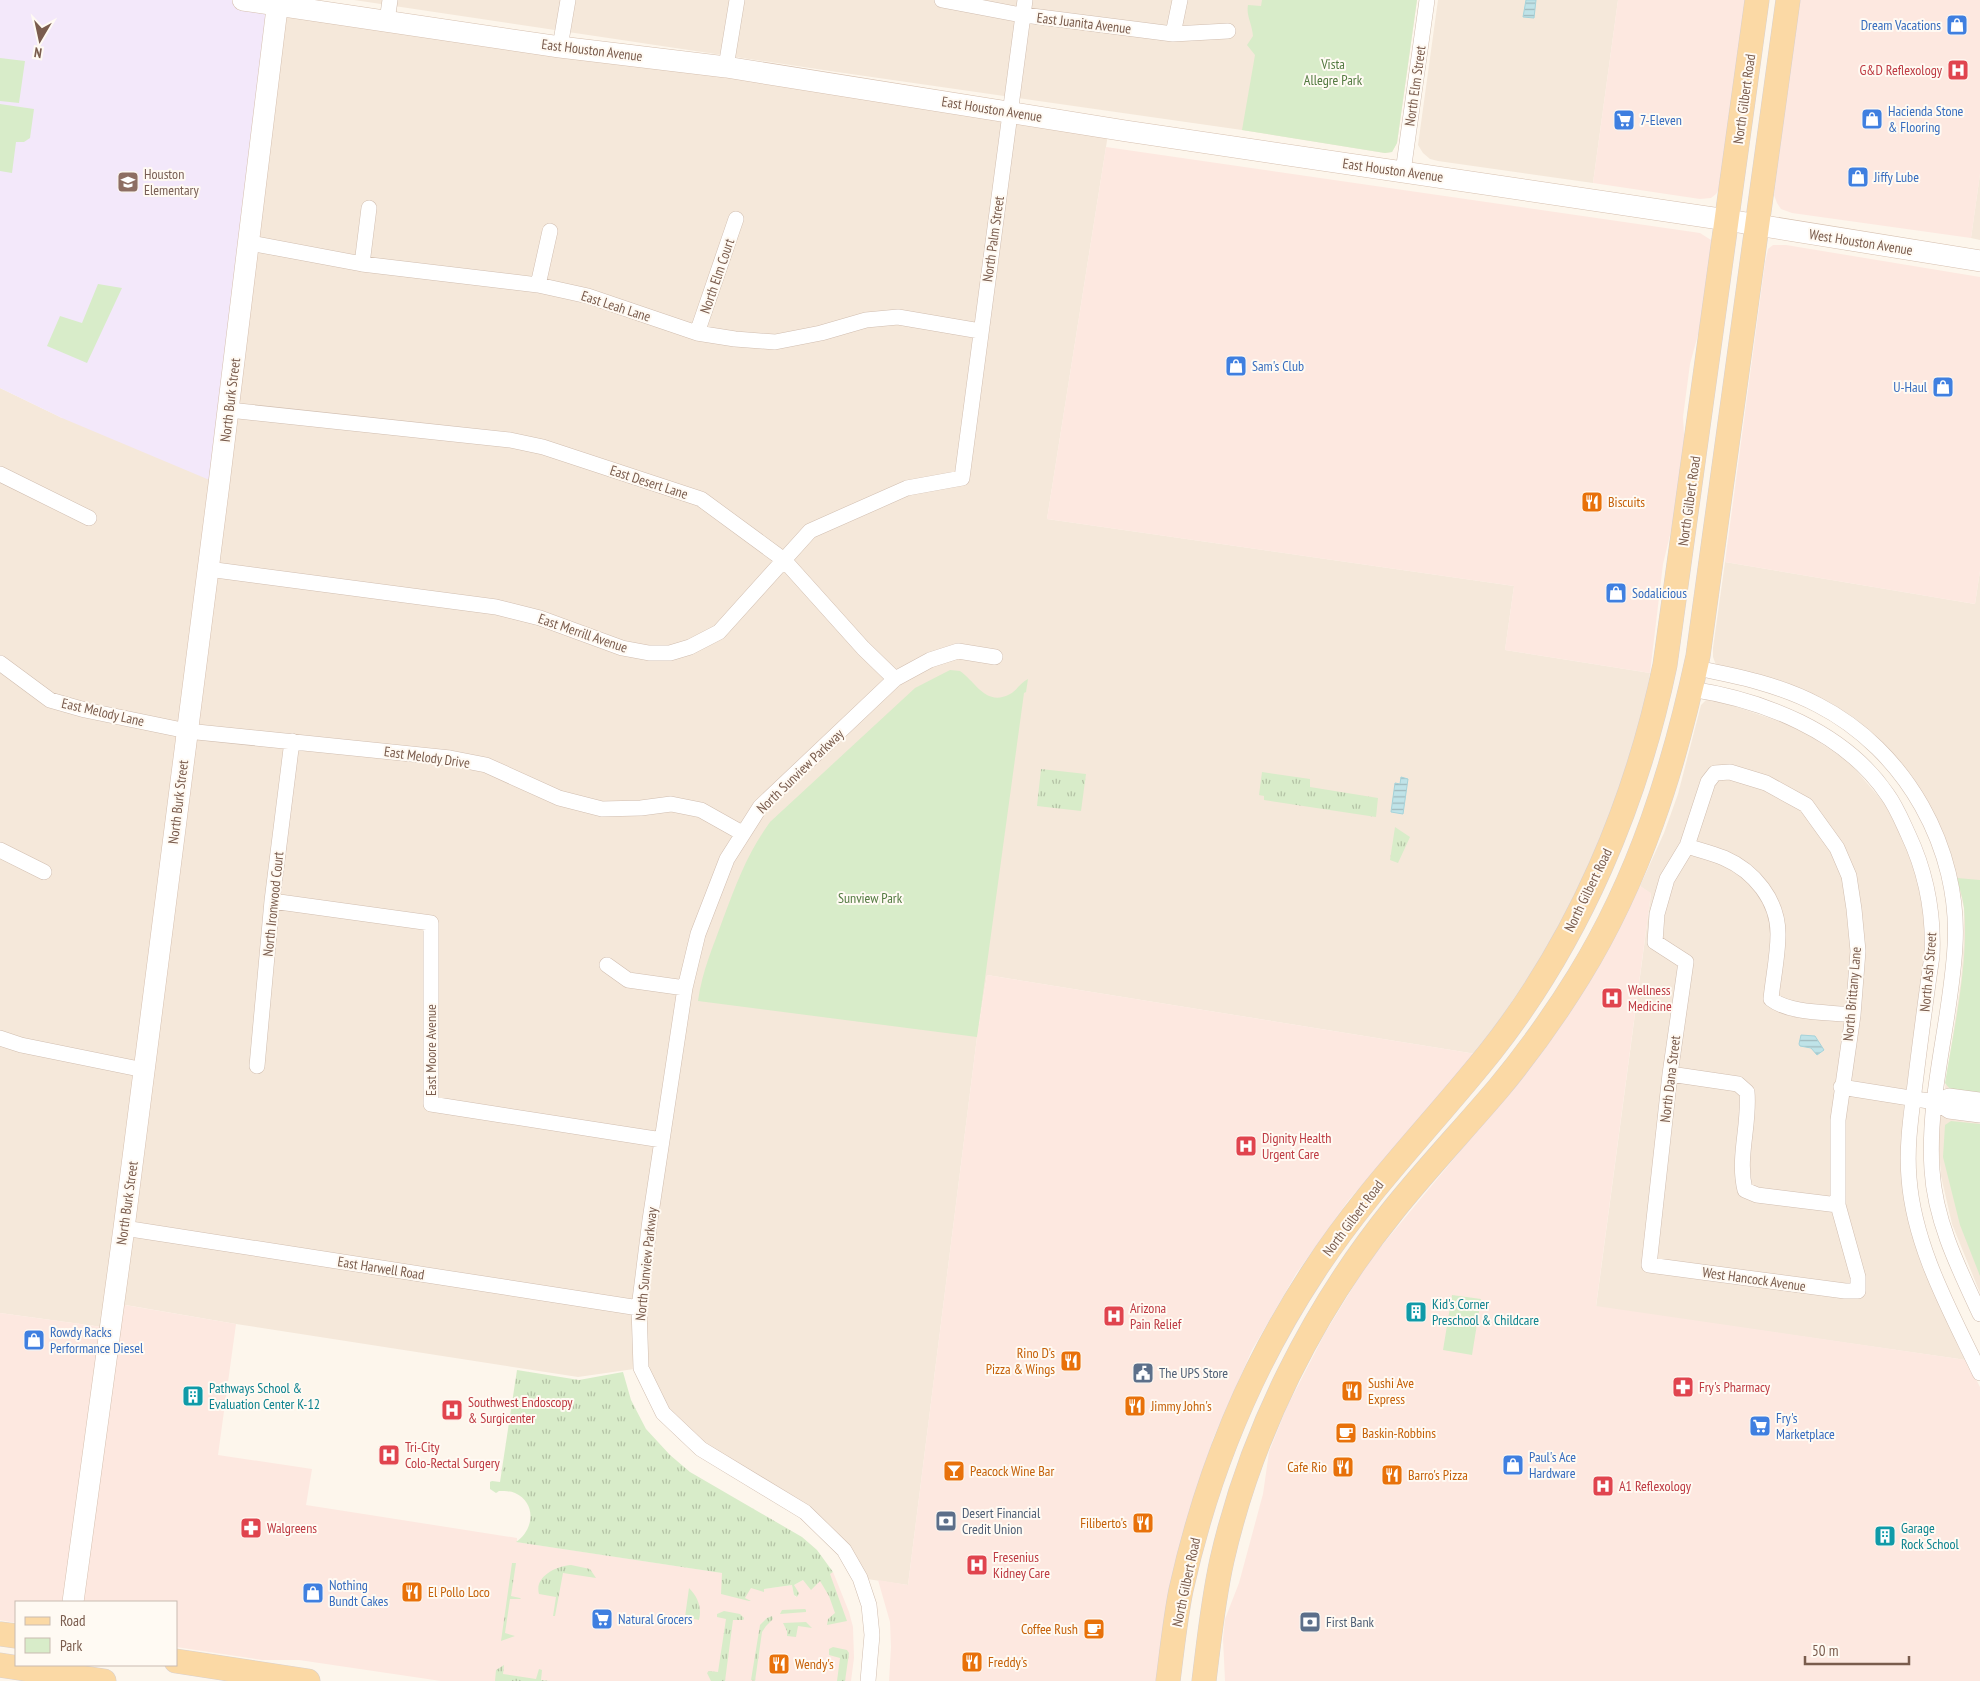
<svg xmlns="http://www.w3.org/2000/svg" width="1980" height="1681" font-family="'PT Sans Narrow',sans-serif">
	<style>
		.residential { fill: #f5e8da }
		.commercial { fill: #fde8e0 }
		.education { fill: #f3e8fa }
		.grass { fill: url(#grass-tufts) }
		.park { fill: #d8ecc9 }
		.water { fill: url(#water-rules); stroke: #a5d3da }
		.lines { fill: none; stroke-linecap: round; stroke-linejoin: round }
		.street-casing { stroke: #d1beb0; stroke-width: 16 }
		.secondary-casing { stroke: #d6c0b0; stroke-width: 22 }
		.primary-casing { stroke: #dad1cd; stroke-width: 25 }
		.street { stroke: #fff; stroke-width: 15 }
		.secondary { stroke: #fff; stroke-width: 21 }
		.primary { stroke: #fbd9a5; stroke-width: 24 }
		.labels { text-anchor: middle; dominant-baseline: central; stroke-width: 4; stroke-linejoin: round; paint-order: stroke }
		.street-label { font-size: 14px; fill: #7a5c4d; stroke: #fffaf3 }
		.shop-label { font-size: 14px; fill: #366cbe; stroke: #fffaf3; text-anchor: start }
		.park-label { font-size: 14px; fill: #537a41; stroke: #fffaf3 }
		.health-label { font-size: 14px; fill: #be3a42; stroke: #fffaf3; text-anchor: start }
		.education-label { font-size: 14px; fill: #785e54; stroke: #fffaf3; text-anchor: start }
		.food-label { font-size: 14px; fill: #c56008; stroke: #fffaf3; text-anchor: start }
		.culture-label { font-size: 14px; fill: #0d838f; stroke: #fffaf3; text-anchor: start }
		.service-label { font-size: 14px; fill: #4e5e75; stroke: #fffaf3; text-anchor: start }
	</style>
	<defs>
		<pattern id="grass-tufts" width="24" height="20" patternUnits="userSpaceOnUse" patternTransform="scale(1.25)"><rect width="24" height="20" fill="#d8ecc9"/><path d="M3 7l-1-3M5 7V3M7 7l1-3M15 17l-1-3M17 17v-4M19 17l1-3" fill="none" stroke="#b4c2a5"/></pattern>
		<pattern id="water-rules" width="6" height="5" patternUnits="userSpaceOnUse" patternTransform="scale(1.25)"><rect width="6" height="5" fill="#bfe3e8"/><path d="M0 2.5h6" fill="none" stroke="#a0bbbe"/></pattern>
	</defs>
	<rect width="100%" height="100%" fill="#fdf6ec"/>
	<path class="residential" d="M354,0H1417L1397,143L1392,152L1385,153L1242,130L830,71Z
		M1438,0H1618L1593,183L1438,161L1430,159L1423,153L1418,145Z
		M277,5L1109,128L1047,519L1514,586L1505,650L1650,673L1644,708L1622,782L1586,876L1543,956L1476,1054L987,975L977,1037L908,1585L860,1578L844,1550L663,1413L641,1368L578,1377L236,1324L114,1303L110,1328L0,1313V388L62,418Z
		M1980,174V240L1971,238Z
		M1725,562L1975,604L1980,571V1293L1952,1224L1941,1176L1938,1135L1961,981L1964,939V908L1957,878L1947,845L1933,811L1915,783L1881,742L1856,719L1831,703L1785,682L1716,665L1713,657V648Z
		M1707,699L1731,705L1798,728L1849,762L1885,804L1909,852L1923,898L1925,950L1903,1115L1902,1136L1903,1183L1966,1360L1596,1307L1651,894L1640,886L1664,833L1678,794L1701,705Z"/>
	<path class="commercial" d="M1618,0H1747L1721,186L1716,194L1711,198L1700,199L1593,183Z
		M1799,0H1980V174L1971,238L1792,213L1781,209L1777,203L1774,195Z
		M1106,147L1700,233L1711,240L1712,245L1705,309L1690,364L1683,417L1685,452L1678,502L1663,564L1650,673L1505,650L1514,586L1047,519Z
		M1773,245H1786L1980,277V571L1975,604L1725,562L1765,263L1768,249Z
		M1640,886L1651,893L1596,1306L1966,1360L1980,1387V1681H1225L1223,1639L1225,1619L1239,1583L1263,1494L1269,1452L1286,1409L1325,1333L1369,1261L1545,1049L1609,948Z
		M987,975L1476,1054L1348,1201L1296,1274L1252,1350L1213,1439L1187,1521L1157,1681H889L891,1647L890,1622L878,1580L908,1585L977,1037Z
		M113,1303L236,1324L218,1455L312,1469L306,1505L517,1538V1542L723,1573L763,1589L792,1585L794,1595L796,1597L798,1596L794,1585L803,1580L818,1581L833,1572L849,1612L853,1627L854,1658L851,1681H441L299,1660H262L176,1647V1602H16V1623L0,1620V1313L109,1328Z"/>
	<path class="education" d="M0,0H243L277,5L219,484L62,418L0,388Z"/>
	<path class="grass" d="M1041,769L1086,774L1081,811L1037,806Z
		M1262,772L1310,779V787L1378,798L1376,817L1264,800V796L1259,795Z
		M1395,827L1410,837L1398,863L1390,860Z
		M517,1370L579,1380L623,1372L631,1400L646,1429L670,1455L690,1472L802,1537L817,1550L833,1572L830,1574L847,1621L827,1625L828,1619L835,1613L829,1596L820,1581L811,1590L803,1580L794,1585L799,1593L797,1597L794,1595L792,1585L764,1589V1592L751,1588L745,1598L751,1601H749L721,1594L722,1573L516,1542C534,1530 537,1503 515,1493C510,1491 504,1491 499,1491L496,1493L490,1489V1482L492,1481L500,1482Z
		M512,1563H516L511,1596L520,1598L521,1599H510L505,1633L515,1636L501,1641Z
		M571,1565L590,1569L596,1578L563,1573L555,1616H553L556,1597L539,1594C534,1576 557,1566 571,1565Z
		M689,1588C698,1597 702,1608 699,1620L685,1617Z
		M782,1610L805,1609L806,1610V1612L780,1614Z
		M724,1611L740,1614L744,1618L743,1620H733L725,1681H711L707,1673L709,1671L718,1672L726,1619L717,1617V1614Z
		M772,1616L773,1619L766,1626L762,1632L755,1681L751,1680L760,1625L767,1618Z
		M806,1622L812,1628L798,1626L796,1637L787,1636V1631L783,1623Z
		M833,1647L847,1650L849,1653L845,1681H837L840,1658L829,1655V1649Z
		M504,1665L503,1674L536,1679L539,1669L542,1670L541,1680L550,1681H495L496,1670Z"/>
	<path class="park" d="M1262,0H1417L1397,143L1392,152L1385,153L1242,130L1255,55L1247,45L1253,36C1252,23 1246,16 1248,5L1261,6Z
		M0,58L25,61L19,103L0,101Z
		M0,104L34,109L30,138L24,142H16L12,173L0,171Z
		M98,284L122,288L87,363L47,346L60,316L82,323Z
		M950,670L960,671C976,682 986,707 1010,694C1017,690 1021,682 1028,679L1026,692L1024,693L977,1037L698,1001C702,971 713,947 723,919C737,882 747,854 770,822L915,688Z
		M1957,878L1980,880V1095L1950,1089L1945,1083C1954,1028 1969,963 1964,908C1963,898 1959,888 1957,878Z
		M1951,1121L1980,1124V1276L1960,1225L1943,1157L1945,1125Z
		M1452,1295L1481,1299L1472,1355L1443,1350Z"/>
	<path class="water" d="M1526,0H1536L1534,18L1523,17Z
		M1401,777L1408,779L1403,814L1391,812L1395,783L1400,784Z
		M1801,1035L1815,1036L1824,1050L1817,1055L1811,1048L1800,1046L1799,1044Z"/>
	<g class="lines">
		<g class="street-casing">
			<path id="street" d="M942,0L1016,14L1173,34L1228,31
				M387,21L390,0
				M1173,34L1180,0
				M560,47L568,0
				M726,67L737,0
				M1403,172L1427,0
				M250,243L362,264L538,285L588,296L697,333L735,339L775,342L821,333L866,320L898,317L980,331
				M362,264L369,208
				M538,285L550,231
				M697,333L736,219
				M229,410L510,440L543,447L701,499L784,560L863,648L895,679
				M0,474L89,518
				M208,569L496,607L540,618L622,648L649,653H670L690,647L719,632L810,531L907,488L962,478L1025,0
				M0,663L50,700L85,710L187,731L450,758L486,765L559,798L602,809L641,808L671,804L701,810L742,833
				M1696,668C1738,676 1780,685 1818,705C1906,750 1961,849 1955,946C1951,1021 1927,1095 1932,1170C1935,1221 1959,1269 1980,1314
				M1691,689C1763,700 1844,731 1887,794C1896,806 1902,821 1908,834C1926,872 1934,914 1932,956C1926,996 1921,1036 1916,1076C1912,1110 1906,1144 1909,1178C1914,1247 1951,1312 1980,1373
				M1730,772L1766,783L1806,805L1837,848L1849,876L1854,909L1858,951L1853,1015L1838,1120V1205L1858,1277V1291H1845L1649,1265L1670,1074L1686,962L1655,942L1657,914L1667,879L1687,846L1708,782L1715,773Z
				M1687,846C1699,850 1712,853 1724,858C1754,871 1778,900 1778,934C1778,956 1773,978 1771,999C1790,1014 1829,1012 1853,1015
				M0,850L44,872
				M272,901L431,923V1104L662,1140
				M607,965L628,980L685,988
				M0,1038L21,1045L144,1070
				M257,1066L272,901L292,741
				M1670,1074L1738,1084L1747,1092C1750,1125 1737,1157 1745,1190L1757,1195L1838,1205
				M1841,1087L1935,1102L1949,1111L1980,1115
				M1935,1102L1949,1096L1980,1100
				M124,1228L639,1308
				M868,1681L872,1635L869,1605L860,1578L844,1550L805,1512L701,1449L663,1413L641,1368L639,1308L650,1220L685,988L698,934L727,859L760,807L895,679L930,660L958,651L995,657"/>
		</g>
		<g class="secondary-casing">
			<path id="secondary" d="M243,0L560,47L726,67L1126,131L1727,220L1980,261
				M73,1602L124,1228L219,484L278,0"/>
		</g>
		<g class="primary-casing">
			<path id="primary" d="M0,1634L16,1636
				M176,1661L308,1681
				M0,1665L104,1681
				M1168,1681C1172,1651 1175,1620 1181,1590C1206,1477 1250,1368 1314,1271C1365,1192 1432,1125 1491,1051C1579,939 1636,804 1665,665L1757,0
				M1204,1681C1209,1641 1213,1600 1222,1560C1251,1433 1313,1309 1395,1208C1428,1167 1464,1129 1498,1089C1527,1054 1555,1015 1579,976C1640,877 1674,768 1698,656L1788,0"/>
		</g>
		<use href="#street" class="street"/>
		<use href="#secondary" class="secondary"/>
		<use href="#primary" class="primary"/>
	</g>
	<defs>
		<g id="shop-square" transform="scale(1.125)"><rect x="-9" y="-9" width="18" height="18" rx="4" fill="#3f7fe0" stroke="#fffaf3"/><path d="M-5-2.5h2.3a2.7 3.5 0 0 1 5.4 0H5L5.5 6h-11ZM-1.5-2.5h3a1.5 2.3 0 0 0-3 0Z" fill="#fff"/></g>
		<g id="hospital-square" transform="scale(1.125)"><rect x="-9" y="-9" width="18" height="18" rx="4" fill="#e0444e" stroke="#fffaf3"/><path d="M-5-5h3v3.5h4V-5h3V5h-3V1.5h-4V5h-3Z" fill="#fff"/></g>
		<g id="supermarket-square" transform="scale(1.125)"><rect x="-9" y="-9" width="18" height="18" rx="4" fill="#3f7fe0" stroke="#fffaf3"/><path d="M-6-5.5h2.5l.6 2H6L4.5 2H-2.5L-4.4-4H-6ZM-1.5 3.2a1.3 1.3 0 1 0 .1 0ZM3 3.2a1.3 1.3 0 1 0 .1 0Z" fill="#fff"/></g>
		<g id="school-square" transform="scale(1.125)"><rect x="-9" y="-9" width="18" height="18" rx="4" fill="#8d6e63" stroke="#fffaf3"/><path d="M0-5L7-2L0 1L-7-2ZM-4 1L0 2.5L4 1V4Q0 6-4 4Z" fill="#fff"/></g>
		<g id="restaurant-square" transform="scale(1.125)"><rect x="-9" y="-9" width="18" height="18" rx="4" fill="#e8710a" stroke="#fffaf3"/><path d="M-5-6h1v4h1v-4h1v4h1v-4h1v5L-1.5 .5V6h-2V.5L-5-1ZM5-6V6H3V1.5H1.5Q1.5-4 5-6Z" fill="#fff"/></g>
		<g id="building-square" transform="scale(1.125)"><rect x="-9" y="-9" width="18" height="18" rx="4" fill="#0f9aa8" stroke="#fffaf3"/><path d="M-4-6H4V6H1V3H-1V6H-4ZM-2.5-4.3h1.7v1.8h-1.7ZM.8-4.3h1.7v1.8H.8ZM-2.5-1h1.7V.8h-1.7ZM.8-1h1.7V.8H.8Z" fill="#fff"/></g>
		<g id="civic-square" transform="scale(1.125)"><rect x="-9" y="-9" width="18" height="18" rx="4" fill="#5c6f8a" stroke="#fffaf3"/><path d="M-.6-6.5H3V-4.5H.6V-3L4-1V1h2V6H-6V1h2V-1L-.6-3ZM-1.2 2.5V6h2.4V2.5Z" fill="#fff"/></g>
		<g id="pharmacy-square" transform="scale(1.125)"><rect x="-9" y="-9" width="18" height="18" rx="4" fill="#e0444e" stroke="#fffaf3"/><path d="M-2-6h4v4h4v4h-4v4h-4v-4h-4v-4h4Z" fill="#fff"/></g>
		<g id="cafe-square" transform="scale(1.125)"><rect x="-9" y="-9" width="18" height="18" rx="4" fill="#e8710a" stroke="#fffaf3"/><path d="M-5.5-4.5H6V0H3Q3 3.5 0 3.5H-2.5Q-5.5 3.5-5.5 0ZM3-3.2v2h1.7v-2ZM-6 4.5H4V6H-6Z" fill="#fff"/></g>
		<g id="bar-square" transform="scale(1.125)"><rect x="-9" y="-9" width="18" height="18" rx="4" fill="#e8710a" stroke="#fffaf3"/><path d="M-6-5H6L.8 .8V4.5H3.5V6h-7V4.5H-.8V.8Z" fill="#fff"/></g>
		<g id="bank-square" transform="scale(1.125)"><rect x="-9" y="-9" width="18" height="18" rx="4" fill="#5c6f8a" stroke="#fffaf3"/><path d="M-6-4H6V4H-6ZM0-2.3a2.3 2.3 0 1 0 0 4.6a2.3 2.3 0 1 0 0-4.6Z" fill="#fff"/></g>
	</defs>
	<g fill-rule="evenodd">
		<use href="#shop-square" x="1957" y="25"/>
		<use href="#hospital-square" x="1958" y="70"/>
		<use href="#shop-square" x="1872" y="119"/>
		<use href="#supermarket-square" x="1624" y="120"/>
		<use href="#shop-square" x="1858" y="177"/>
		<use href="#school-square" x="128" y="182"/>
		<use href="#shop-square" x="1236" y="366"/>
		<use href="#shop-square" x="1943" y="387"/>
		<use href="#restaurant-square" x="1592" y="502"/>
		<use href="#shop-square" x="1616" y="593"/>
		<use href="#hospital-square" x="1612" y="998"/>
		<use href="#hospital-square" x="1246" y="1146"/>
		<use href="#building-square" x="1416" y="1312"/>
		<use href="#hospital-square" x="1114" y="1316"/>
		<use href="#shop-square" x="34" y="1340"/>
		<use href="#restaurant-square" x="1071" y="1361"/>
		<use href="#civic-square" x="1143" y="1373"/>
		<use href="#pharmacy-square" x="1683" y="1387"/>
		<use href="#restaurant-square" x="1352" y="1391"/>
		<use href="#building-square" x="193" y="1396"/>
		<use href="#restaurant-square" x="1135" y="1406"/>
		<use href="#hospital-square" x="452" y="1410"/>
		<use href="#supermarket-square" x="1760" y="1426"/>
		<use href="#cafe-square" x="1346" y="1433"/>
		<use href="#hospital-square" x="389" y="1455"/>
		<use href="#shop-square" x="1513" y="1465"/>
		<use href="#restaurant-square" x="1343" y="1467"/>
		<use href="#bar-square" x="954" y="1471"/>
		<use href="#restaurant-square" x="1392" y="1475"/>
		<use href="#hospital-square" x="1603" y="1486"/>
		<use href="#bank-square" x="946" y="1521"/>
		<use href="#restaurant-square" x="1143" y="1523"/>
		<use href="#pharmacy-square" x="251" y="1528"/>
		<use href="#building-square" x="1885" y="1536"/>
		<use href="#hospital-square" x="977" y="1565"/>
		<use href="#restaurant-square" x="412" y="1592"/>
		<use href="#shop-square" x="313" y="1593"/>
		<use href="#supermarket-square" x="602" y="1619"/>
		<use href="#bank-square" x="1310" y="1622"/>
		<use href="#cafe-square" x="1094" y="1629"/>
		<use href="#restaurant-square" x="972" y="1662"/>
		<use href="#restaurant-square" x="779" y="1664"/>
	</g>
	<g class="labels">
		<g class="street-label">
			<text transform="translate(1084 23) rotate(7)">East Juanita Avenue</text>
			<text transform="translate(592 50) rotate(7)">East Houston Avenue</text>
			<text transform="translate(1415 86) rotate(-82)">North Elm Street</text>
			<text transform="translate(1744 99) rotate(-82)">North Gilbert Road</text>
			<text transform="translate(992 109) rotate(9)">East Houston Avenue</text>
			<text transform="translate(1393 170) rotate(8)">East Houston Avenue</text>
			<text transform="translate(993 239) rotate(-82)">North Palm Street</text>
			<text transform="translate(1861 242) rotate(9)">West Houston Avenue</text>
			<text transform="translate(717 276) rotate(-71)">North Elm Court</text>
			<text transform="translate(616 306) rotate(18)">East Leah Lane</text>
			<text transform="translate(230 400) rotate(-83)">North Burk Street</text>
			<text transform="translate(649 482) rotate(18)">East Desert Lane</text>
			<text transform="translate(1689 501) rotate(-82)">North Gilbert Road</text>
			<text transform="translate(583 633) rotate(19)">East Merrill Avenue</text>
			<text transform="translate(103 712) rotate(13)">East Melody Lane</text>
			<text transform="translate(427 757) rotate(8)">East Melody Drive</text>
			<text transform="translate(800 771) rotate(-44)">North Sunview Parkway</text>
			<text transform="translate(178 802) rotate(-83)">North Burk Street</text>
			<text transform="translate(1588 890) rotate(-64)">North Gilbert Road</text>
			<text transform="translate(273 904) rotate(-84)">North Ironwood Court</text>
			<text transform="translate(1928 972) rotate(-85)">North Ash Street</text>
			<text transform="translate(1852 994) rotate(-85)">North Brittany Lane</text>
			<text transform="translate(431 1050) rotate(-90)">East Moore Avenue</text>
			<text transform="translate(1670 1079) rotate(-83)">North Dana Street</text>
			<text transform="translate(127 1203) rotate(-82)">North Burk Street</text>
			<text transform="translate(1353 1218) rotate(-53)">North Gilbert Road</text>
			<text transform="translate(646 1264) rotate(-84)">North Sunview Parkway</text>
			<text transform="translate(381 1268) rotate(9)">East Harwell Road</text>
			<text transform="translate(1754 1279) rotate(8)">West Hancock Avenue</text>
			<text transform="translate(1186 1582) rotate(-78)">North Gilbert Road</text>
		</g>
		<g class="shop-label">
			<text x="1941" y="25" text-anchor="end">Dream Vacations</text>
			<text x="1888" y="111">Hacienda Stone<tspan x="1888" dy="16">&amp; Flooring</tspan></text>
			<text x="1640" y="120">7-Eleven</text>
			<text x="1874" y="177">Jiffy Lube</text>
			<text x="1252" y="366">Sam's Club</text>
			<text x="1927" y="387" text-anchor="end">U-Haul</text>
			<text x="1632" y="593">Sodalicious</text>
			<text x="50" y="1332">Rowdy Racks<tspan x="50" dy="16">Performance Diesel</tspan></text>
			<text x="1776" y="1418">Fry's<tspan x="1776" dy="16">Marketplace</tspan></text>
			<text x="1529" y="1457">Paul's Ace<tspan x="1529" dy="16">Hardware</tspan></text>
			<text x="329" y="1585">Nothing<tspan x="329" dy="16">Bundt Cakes</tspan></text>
			<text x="618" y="1619">Natural Grocers</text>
		</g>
		<g class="park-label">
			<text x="1333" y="64">Vista<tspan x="1333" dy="16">Allegre Park</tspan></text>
			<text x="870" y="898">Sunview Park</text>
		</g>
		<g class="health-label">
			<text x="1942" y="70" text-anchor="end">G&amp;D Reflexology</text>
			<text x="1628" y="990">Wellness<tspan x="1628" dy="16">Medicine</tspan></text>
			<text x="1262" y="1138">Dignity Health<tspan x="1262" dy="16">Urgent Care</tspan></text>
			<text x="1130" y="1308">Arizona<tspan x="1130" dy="16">Pain Relief</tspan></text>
			<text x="1699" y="1387">Fry's Pharmacy</text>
			<text x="468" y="1402">Southwest Endoscopy<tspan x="468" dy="16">&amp; Surgicenter</tspan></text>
			<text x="405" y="1447">Tri-City<tspan x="405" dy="16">Colo-Rectal Surgery</tspan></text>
			<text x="1619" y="1486">A1 Reflexology</text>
			<text x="267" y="1528">Walgreens</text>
			<text x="993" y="1557">Fresenius<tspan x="993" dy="16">Kidney Care</tspan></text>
		</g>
		<g class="education-label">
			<text x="144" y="174">Houston<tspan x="144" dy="16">Elementary</tspan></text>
		</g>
		<g class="food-label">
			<text x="1608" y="502">Biscuits</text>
			<text x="1055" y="1353" text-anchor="end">Rino D's<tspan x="1055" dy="16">Pizza &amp; Wings</tspan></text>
			<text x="1368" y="1383">Sushi Ave<tspan x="1368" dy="16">Express</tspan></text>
			<text x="1151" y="1406">Jimmy John's</text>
			<text x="1362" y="1433">Baskin-Robbins</text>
			<text x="1327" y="1467" text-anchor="end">Cafe Rio</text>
			<text x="970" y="1471">Peacock Wine Bar</text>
			<text x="1408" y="1475">Barro's Pizza</text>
			<text x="1127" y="1523" text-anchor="end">Filiberto's</text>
			<text x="428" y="1592">El Pollo Loco</text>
			<text x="1078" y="1629" text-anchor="end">Coffee Rush</text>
			<text x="988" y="1662">Freddy's</text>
			<text x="795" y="1664">Wendy's</text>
		</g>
		<g class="culture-label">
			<text x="1432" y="1304">Kid's Corner<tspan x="1432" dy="16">Preschool &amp; Childcare</tspan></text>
			<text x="209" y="1388">Pathways School &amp;<tspan x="209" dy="16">Evaluation Center K-12</tspan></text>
			<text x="1901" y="1528">Garage<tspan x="1901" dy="16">Rock School</tspan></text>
		</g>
		<g class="service-label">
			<text x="1159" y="1373">The UPS Store</text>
			<text x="962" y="1513">Desert Financial<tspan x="962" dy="16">Credit Union</tspan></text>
			<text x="1326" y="1622">First Bank</text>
		</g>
	</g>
	<rect x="15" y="1601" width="162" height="65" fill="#fffaf3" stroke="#cabbb1"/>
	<rect x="25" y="1617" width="25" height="8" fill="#fbd9a5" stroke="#cabbb1"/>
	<text x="60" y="1626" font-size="15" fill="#7a5c4d">Road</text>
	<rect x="25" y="1638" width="25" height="15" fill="#d8ecc9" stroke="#cabbb1"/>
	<text x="60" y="1651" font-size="15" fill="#7a5c4d">Park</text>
	<g transform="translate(40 40) rotate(189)" stroke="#fffaf3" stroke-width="4" paint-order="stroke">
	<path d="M0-4L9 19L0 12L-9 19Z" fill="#7a5c4d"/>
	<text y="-8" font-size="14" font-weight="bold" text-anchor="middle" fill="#7a5c4d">N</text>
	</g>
	<path d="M1805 1656v8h104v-8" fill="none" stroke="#7a5c4d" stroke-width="2.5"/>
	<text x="1812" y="1656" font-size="15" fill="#7a5c4d" stroke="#fffaf3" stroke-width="4" paint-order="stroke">50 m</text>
</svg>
